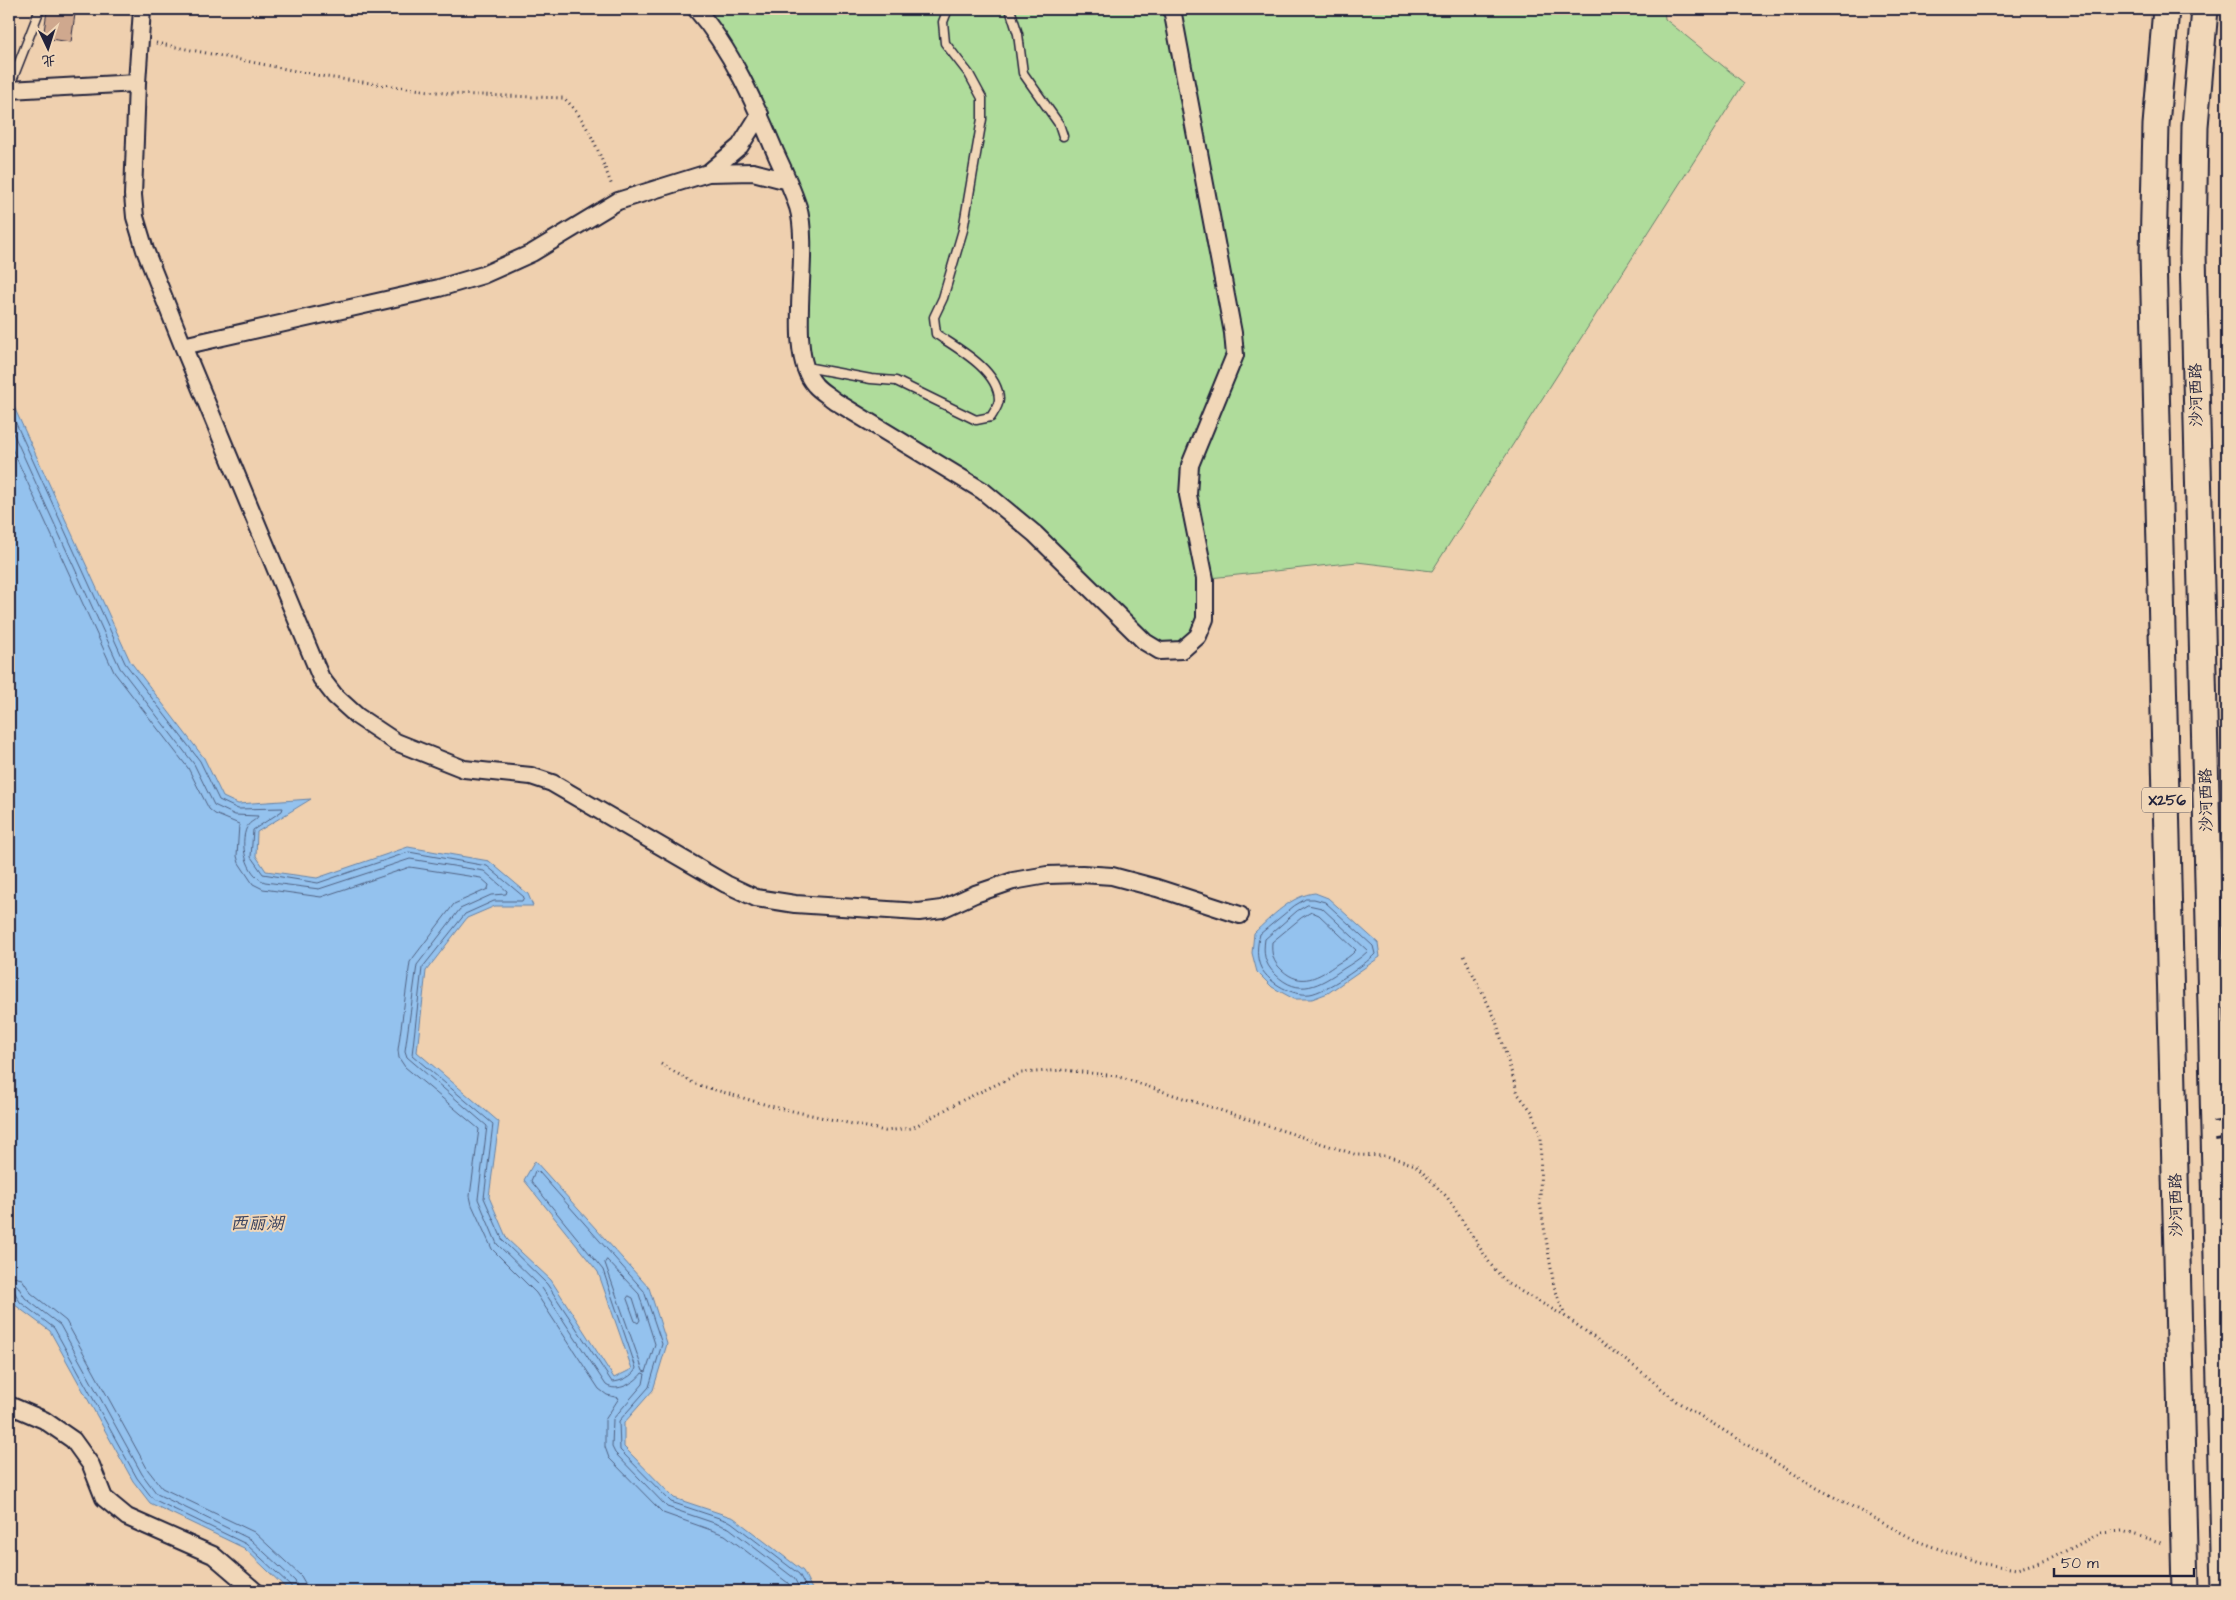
<svg xmlns="http://www.w3.org/2000/svg" width="2236" height="1600" font-family="'Architects Daughter','LXGW WenKai TC',sans-serif">
	<style>
		.green { fill: #afdc9b; stroke: #687f6b }
		.water { fill: #94c2ee; stroke: #6682a6 }
		.lines { fill: none; stroke-linecap: round; stroke-linejoin: round }
		.shore { stroke: #506283; stroke-width: 1 }
		.building { fill: #cfa88e; stroke: #22223b }
		.service-casing { stroke: #22223b; stroke-width: 11 }
		.minor-casing { stroke: #22223b; stroke-width: 20 }
		.primary-casing { stroke: #22223b; stroke-width: 29 }
		.path { stroke: #22223b; stroke-width: 3; stroke-dasharray: 1 4; stroke-linecap: butt }
		.service { stroke: #f1d7b8; stroke-width: 8 }
		.minor { stroke: #f1d7b8; stroke-width: 16 }
		.primary { stroke: #f1d7b8; stroke-width: 25 }
		.minor-bridge-casing { stroke: #22223b; stroke-width: 20; stroke-linecap: butt }
		.minor-bridge { stroke: #f1d7b8; stroke-width: 16 }
		.labels { text-anchor: middle; dominant-baseline: central; stroke-width: 4; stroke-linejoin: round; paint-order: stroke }
		.shield { fill: #f1d7b8; stroke: #605860; stroke-width: 1 }
		.shield-label { font-size: 15px; font-weight: bold; fill: #22223b }
		.street-label { font-size: 16px; fill: #22223b; stroke: #f1d7b8 }
		.water-label { font-size: 18px; font-style: italic; fill: #39425f; stroke: #f1d7b8 }
	</style>
	<rect width="100%" height="100%" fill="#efd0af"/>
	<filter id="ink" filterUnits="userSpaceOnUse"><feTurbulence type="fractalNoise" baseFrequency=".02" numOctaves="2"/><feDisplacementMap in="SourceGraphic" scale="10" xChannelSelector="R" yChannelSelector="G"/><feConvolveMatrix kernelMatrix="1 2 1 2 8 2 1 2 1" color-interpolation-filters="sRGB"/></filter>
	<g filter="url(#ink)">
		<path class="green" d="M701,9H1664L1665,19L1744,83L1432,571L1357,562L1201,579C1201,602 1205,632 1181,645C1176,647 1167,646 1161,647L1038,531L818,382L808,365L802,207Z"/>
		<path class="water" d="M9,396L130,661L204,758L223,797L238,804L311,799L257,832L256,856L266,871L317,878L408,847L489,861L528,894L533,906H495L467,918L426,971L417,1052L499,1122L489,1197L507,1239L551,1280L614,1378L632,1369L598,1272L524,1180L535,1161L649,1288L667,1344L653,1390L624,1423V1447L674,1498L734,1518L803,1571L813,1591H289L244,1548L150,1503L133,1481L50,1331L15,1305L9,1289Z
			M1315,893L1328,898L1378,943L1380,957L1328,993L1312,999H1294L1272,987L1257,972L1252,953L1254,933C1271,917 1292,895 1315,893Z"/>
		<g class="lines">
			<path class="shore" d="M9,408L125,663L200,761L219,800L238,809L283,808L282,811L253,830L251,857L263,874L318,883L409,852L487,866L524,897L522,901H494L465,914L422,968L412,1055L493,1124L484,1198L503,1241L547,1284L612,1382C620,1382 634,1376 636,1368L603,1270L531,1181L535,1171L539,1172L644,1291L662,1344L649,1387L619,1421L620,1450L671,1502L731,1522L799,1574L808,1591
				M9,424L120,668L194,764L214,805L235,815L258,816C256,821 250,821 247,827C239,843 246,875 265,882L319,889L410,859L484,871L507,891L506,894L491,895L460,909L417,965L405,1051L407,1057L487,1126L478,1199L497,1244L542,1288L606,1385C617,1393 635,1383 642,1373L645,1374L643,1384L613,1419L612,1447L615,1453L667,1507L729,1528L794,1578L801,1591
				M9,442L114,672L188,768L209,809L215,814L239,824L237,856L239,863L253,884L263,889L321,897L410,867L481,878L489,885L488,889L454,904L410,962L398,1050L399,1058L405,1067L479,1129L470,1196L472,1205L492,1249L536,1293L599,1389L607,1395L619,1398L605,1420V1447L609,1458L663,1513L725,1535L788,1583L792,1591
				M1306,899H1314L1325,902L1373,946L1375,954C1365,965 1325,992 1310,994C1293,996 1270,984 1261,968C1256,958 1257,945 1260,934L1294,906Z
				M1308,905L1322,908L1368,951C1361,958 1351,964 1343,969C1320,985 1299,998 1275,974C1264,963 1263,953 1265,939L1297,911Z
				M1312,912L1319,915L1356,950C1351,956 1344,960 1337,964C1319,977 1301,988 1282,970C1273,962 1271,954 1272,942L1301,918Z
				M607,1260L639,1294L655,1344L646,1372L643,1371L605,1263Z
				M9,1276L22,1279L31,1293L66,1321L148,1470L162,1488L254,1532L301,1576L305,1583L306,1591
				M9,1283L17,1285L25,1298L60,1325L142,1474L157,1494L250,1539L295,1581L299,1591
				M9,1289L14,1291L20,1302L54,1328L137,1478L153,1499L246,1544L291,1586L292,1591
				M629,1296L633,1298L640,1320L638,1323L635,1321L627,1299Z"/>
		</g>
		<path class="building" d="M47,11L75,14L71,42L43,38Z"/>
		<g class="lines">
			<g class="service-casing">
				<path id="service" d="M1010,9L1018,34L1023,73L1059,124L1063,136
					M1703,9H1707
					M9,88L40,9
					M806,367L871,379L896,381L976,420L991,417C994,412 999,405 999,399C998,370 957,348 936,334L934,317L943,298L963,230L982,119V98L969,74L945,43L943,22L948,9"/>
			</g>
			<g class="minor-casing">
				<path id="minor" d="M142,9L137,83L133,195L135,217L145,250L183,346L321,678L335,696L357,716L396,742L464,769L531,776L552,783L726,884L756,898L795,904L919,912L942,909L975,894L1013,881L1047,875L1082,874L1112,876L1157,888L1240,915
					M696,9C732,50 755,104 776,154C784,171 792,189 798,207C812,254 784,351 815,385C820,391 829,396 835,401L983,491L1035,534L1145,642L1160,651L1182,650L1198,636L1205,619V579L1188,495L1190,465L1235,355L1233,333L1172,9
					M9,90L137,83
					M708,173L740,146L760,114
					M183,346L439,288L483,275L532,253L618,201L708,173L753,172L788,181
					M9,1405L44,1420L73,1440L91,1465L104,1498L127,1517L213,1555L255,1591"/>
			</g>
			<g class="primary-casing">
				<path id="primary" d="M2166,9L2156,125L2153,254L2185,1591
					M2205,9L2195,126L2193,254L2225,1591"/>
			</g>
			<path class="path" d="M156,43L326,77L451,94L564,98C589,122 600,155 612,186
				M1464,956L1495,1018L1518,1094L1533,1113L1541,1138L1540,1203L1554,1286L1565,1316
				M661,1064L695,1084L774,1107L885,1131L912,1128L963,1100L1021,1073L1064,1070L1116,1076L1357,1155L1387,1156L1415,1165L1447,1197L1491,1265L1508,1284L1566,1317L1643,1373L1676,1401L1817,1488L1917,1541L1978,1563L2017,1569L2052,1558L2101,1533L2122,1531L2163,1543"/>
			<use href="#service" class="service"/>
			<use href="#minor" class="minor"/>
			<use href="#primary" class="primary"/>
			<g class="minor-bridge-casing">
				<path id="minor-bridge" d="M2214,1131L2227,1129"/>
			</g>
			<use href="#minor-bridge" class="minor-bridge"/>
		</g>
	</g>
	<g class="labels">
		<rect class="shield" x="2142" y="787.5" width="50" height="25" rx="4"/>
		<g class="shield-label">
			<text x="2167" y="800">X256</text>
		</g>
		<g class="street-label">
			<text transform="translate(2196 395) rotate(-91)">沙河西路</text>
			<text transform="translate(2206 800) rotate(-91)">沙河西路</text>
			<text transform="translate(2176 1205) rotate(-91)">沙河西路</text>
		</g>
		<g class="water-label">
			<text x="257" y="1223">西丽湖</text>
		</g>
	</g>
	<rect width="2236" height="1600" fill="none" stroke="#f1d7b8" stroke-width="30"/>
	<rect x="15" y="15" width="2206" height="1570" fill="none" stroke="#22223b" stroke-width="2" filter="url(#ink)"/>
	<g transform="translate(48 48) rotate(176)" stroke="#f1d7b8" stroke-width="4" paint-order="stroke">
	<path d="M0-4L9 19L0 12L-9 19Z" fill="#22223b"/>
	<text y="-8" font-size="14" font-weight="bold" text-anchor="middle" fill="#22223b">北</text>
	</g>
	<path d="M2054 1568v8h140v-8" fill="none" stroke="#22223b" stroke-width="2.5"/>
	<text x="2061" y="1568" font-size="15" fill="#22223b" stroke="#f1d7b8" stroke-width="4" paint-order="stroke">50 m</text>
</svg>
